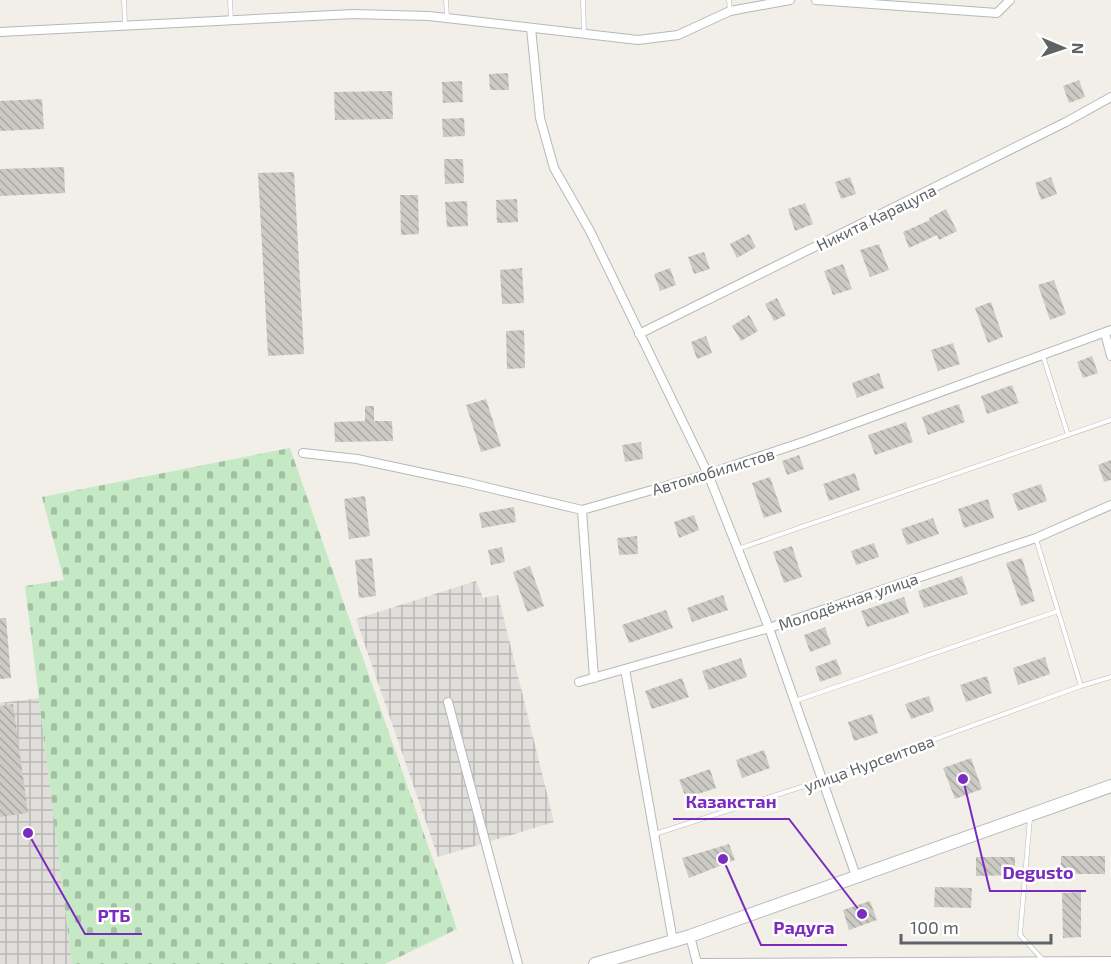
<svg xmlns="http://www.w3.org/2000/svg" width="1111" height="964" font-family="'Exo 2',sans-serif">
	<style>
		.industrial { fill: url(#industrial-grid) }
		.cemetery { fill: url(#cemetery-stones) }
		.building { fill: url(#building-back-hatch) }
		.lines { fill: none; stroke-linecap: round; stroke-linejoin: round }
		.service-casing { stroke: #b5b8bc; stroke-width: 5 }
		.minor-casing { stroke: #b5b8bc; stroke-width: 10 }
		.secondary-casing { stroke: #b6babf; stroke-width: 14 }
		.service { stroke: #fff; stroke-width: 4 }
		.minor { stroke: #fff; stroke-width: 8 }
		.secondary { stroke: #fff; stroke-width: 12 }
		.labels { text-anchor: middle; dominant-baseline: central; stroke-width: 5; stroke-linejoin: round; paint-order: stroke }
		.street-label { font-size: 16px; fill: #5f6368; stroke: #fff }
		.leader { fill: none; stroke: #7b2cbf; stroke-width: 2 }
		.callout-dot { fill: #7b2cbf; stroke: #fff; stroke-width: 2 }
		.callout-label { font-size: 18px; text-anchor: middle; font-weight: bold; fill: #7b2cbf; stroke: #fff; stroke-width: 5; stroke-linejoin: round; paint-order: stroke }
	</style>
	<defs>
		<pattern id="industrial-grid" width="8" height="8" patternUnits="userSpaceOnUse" patternTransform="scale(1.5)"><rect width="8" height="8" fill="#e0deda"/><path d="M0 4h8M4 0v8" fill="none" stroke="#b9b8b5"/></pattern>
		<pattern id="cemetery-stones" width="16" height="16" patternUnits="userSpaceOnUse" patternTransform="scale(1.5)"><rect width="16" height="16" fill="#c5e8c5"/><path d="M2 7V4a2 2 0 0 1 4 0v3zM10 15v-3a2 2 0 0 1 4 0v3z" fill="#a3c0a4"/></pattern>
		<pattern id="building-back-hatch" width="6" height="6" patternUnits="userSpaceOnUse" patternTransform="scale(1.5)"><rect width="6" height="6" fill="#cccac5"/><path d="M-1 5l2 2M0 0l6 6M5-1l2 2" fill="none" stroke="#a9a8a4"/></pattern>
	</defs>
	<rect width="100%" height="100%" fill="#f1efe8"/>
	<path class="industrial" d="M476,581L483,598L498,595L554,822L438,857L356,619Z
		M39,698L72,964H0V703Z"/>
	<path class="cemetery" d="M290,448L457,929L385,964H72L25,586L64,580L42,497Z"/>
	<path class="building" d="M508,73L509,90H490L489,74Z
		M1079,80L1085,97L1069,103L1063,86Z
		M462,81L463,102L443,103L442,82Z
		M392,91L393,119L335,120L334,92Z
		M42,99L44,129L0,131V101Z
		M464,118L465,136L443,137L442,119Z
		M444,159H463L464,183L445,184Z
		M64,167L65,193L0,196V169Z
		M294,172L304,354L268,356L258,173Z
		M850,177L856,194L841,199L835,182Z
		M1051,177L1057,194L1041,200L1035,183Z
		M400,195H418L419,234L401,235Z
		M517,199L518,222L497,223L496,200Z
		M467,201L468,226L447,227L445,202Z
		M805,203L813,224L795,231L788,209Z
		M946,209L957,231L939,240L937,235L909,248L903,232L930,220L929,218Z
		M749,234L756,247L737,258L730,244Z
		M879,244L889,270L870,277L860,250Z
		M704,252L710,269L694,274L688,257Z
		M843,264L852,289L833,295L824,271Z
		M522,268L524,303L502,304L500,270Z
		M670,268L676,285L660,291L654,274Z
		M1054,280L1066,314L1050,320L1038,285Z
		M777,298L786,315L774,321L765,304Z
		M991,302L1003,337L988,343L975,308Z
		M749,315L758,331L741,341L732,326Z
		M524,330L525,368L507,369L506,331Z
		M706,336L712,353L697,359L691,342Z
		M953,343L960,364L938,371L931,350Z
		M1092,356L1098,373L1083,378L1077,362Z
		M879,373L884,388L857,398L852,383Z
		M1012,385L1019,403L987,414L981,396Z
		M486,399L501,446L481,452L466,405Z
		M959,404L965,422L928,435L922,417Z
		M365,406H374V421H392L393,441L335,442L334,422L365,421Z
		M906,422L913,442L875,455L868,435Z
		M641,442L643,459L625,462L622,445Z
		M799,455L804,469L787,475L782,461Z
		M1111,460V480L1104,482L1098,465Z
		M855,473L860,490L829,501L823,484Z
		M770,477L782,512L764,518L752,483Z
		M1041,484L1047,501L1018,511L1012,494Z
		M365,496L370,536L349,539L344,499Z
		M988,499L994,518L964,528L958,509Z
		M514,507L516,522L482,528L479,513Z
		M694,515L699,530L679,538L674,522Z
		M933,518L939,534L907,545L901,529Z
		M637,536L638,554L619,555L617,538Z
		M874,543L879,557L856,565L851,551Z
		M792,546L802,577L784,583L773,552Z
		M502,547L505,562L491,565L488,550Z
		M372,558L376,596L359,598L355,560Z
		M1022,558L1035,601L1021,606L1006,563Z
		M530,566L544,606L527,612L513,572Z
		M962,576L968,594L924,608L918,591Z
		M723,595L728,610L692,622L687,608Z
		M904,597L909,613L867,627L861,611Z
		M666,610L673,628L629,643L622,625Z
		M0,618H6L11,678L0,679Z
		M825,627L831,644L810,652L804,635Z
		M1045,657L1050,674L1018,685L1013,668Z
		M741,658L747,677L709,690L702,671Z
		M836,659L842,674L820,682L815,667Z
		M987,676L992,693L966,702L960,685Z
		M682,678L689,697L652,709L645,691Z
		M929,696L934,711L911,719L905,704Z
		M13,704L28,813L0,817V706Z
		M872,714L878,733L854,741L848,722Z
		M764,750L770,768L742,778L736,760Z
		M971,758L982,789L955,799L943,768Z
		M710,769L716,788L686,798L679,780Z
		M729,844L735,860L689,878L682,858Z
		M1061,856H1105V874H1061Z
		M976,857H1015V875L976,876Z
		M935,887L972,888L971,908L934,907Z
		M1081,892V937L1063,938L1062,893Z
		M870,901L877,920L849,930L843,910Z"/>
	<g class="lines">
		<g class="service-casing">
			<path id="service" d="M124,0L125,24
				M230,0L231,20
				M446,0L447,17
				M583,0L584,32
				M729,0L730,11
				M1043,356L1068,435
				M738,549L1111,420
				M1081,686L1111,677
				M795,701L1058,611
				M1030,818L1020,935L1043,960
				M655,834L823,780L1081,686L1036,539"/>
		</g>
		<g class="minor-casing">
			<path id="minor" d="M816,0L997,13L1010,0
				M531,28L540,118L554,168L590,231L708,474L769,628L856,876
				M0,32L353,14L429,16L638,40L678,35L730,11L790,0
				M1105,333L1111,356
				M639,334L1066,122L1111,97
				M303,453L357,459L465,482L582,510L708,474L806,441L1111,330
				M582,510L594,678
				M625,669L673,941
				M579,682L769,628L1036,538L1111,505
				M448,702L518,964
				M690,936L697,963L1111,961"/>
		</g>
		<g class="secondary-casing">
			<path id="secondary" d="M595,964L690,936L1111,786"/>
		</g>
		<use href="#service" class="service"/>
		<use href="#minor" class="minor"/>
		<use href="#secondary" class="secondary"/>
	</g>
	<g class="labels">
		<g class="street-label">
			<text transform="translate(876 217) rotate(-26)">Никита Карацупа</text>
			<text transform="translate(713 471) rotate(-17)">Автомобилистов</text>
			<text transform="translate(848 601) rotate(-19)">Молодёжная улица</text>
			<text transform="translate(869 763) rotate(-20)">улица Нурсеитова</text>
		</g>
	</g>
	<path class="leader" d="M862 914L789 819H673M963 779L990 891H1086M28 833L85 934H142M723 859L761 945H847"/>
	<g class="callout-dot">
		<circle cx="862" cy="914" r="6"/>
		<circle cx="963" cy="779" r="6"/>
		<circle cx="28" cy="833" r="6"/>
		<circle cx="723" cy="859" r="6"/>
	</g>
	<g class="callout-label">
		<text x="731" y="808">Казакстан</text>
		<text x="1038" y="879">Degusto</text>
		<text x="114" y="922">РТБ</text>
		<text x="804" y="934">Радуга</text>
	</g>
	<g transform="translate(1063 48) rotate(92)" stroke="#ffffff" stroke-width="4.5" paint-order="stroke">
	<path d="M0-4.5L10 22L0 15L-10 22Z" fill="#5f6368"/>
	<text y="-9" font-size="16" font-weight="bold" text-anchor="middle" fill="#5f6368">N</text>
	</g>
	<path d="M901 934v9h150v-9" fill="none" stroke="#5f6368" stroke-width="3"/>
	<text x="910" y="934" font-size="18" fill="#5f6368" stroke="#ffffff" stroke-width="4.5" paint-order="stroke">100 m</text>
</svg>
